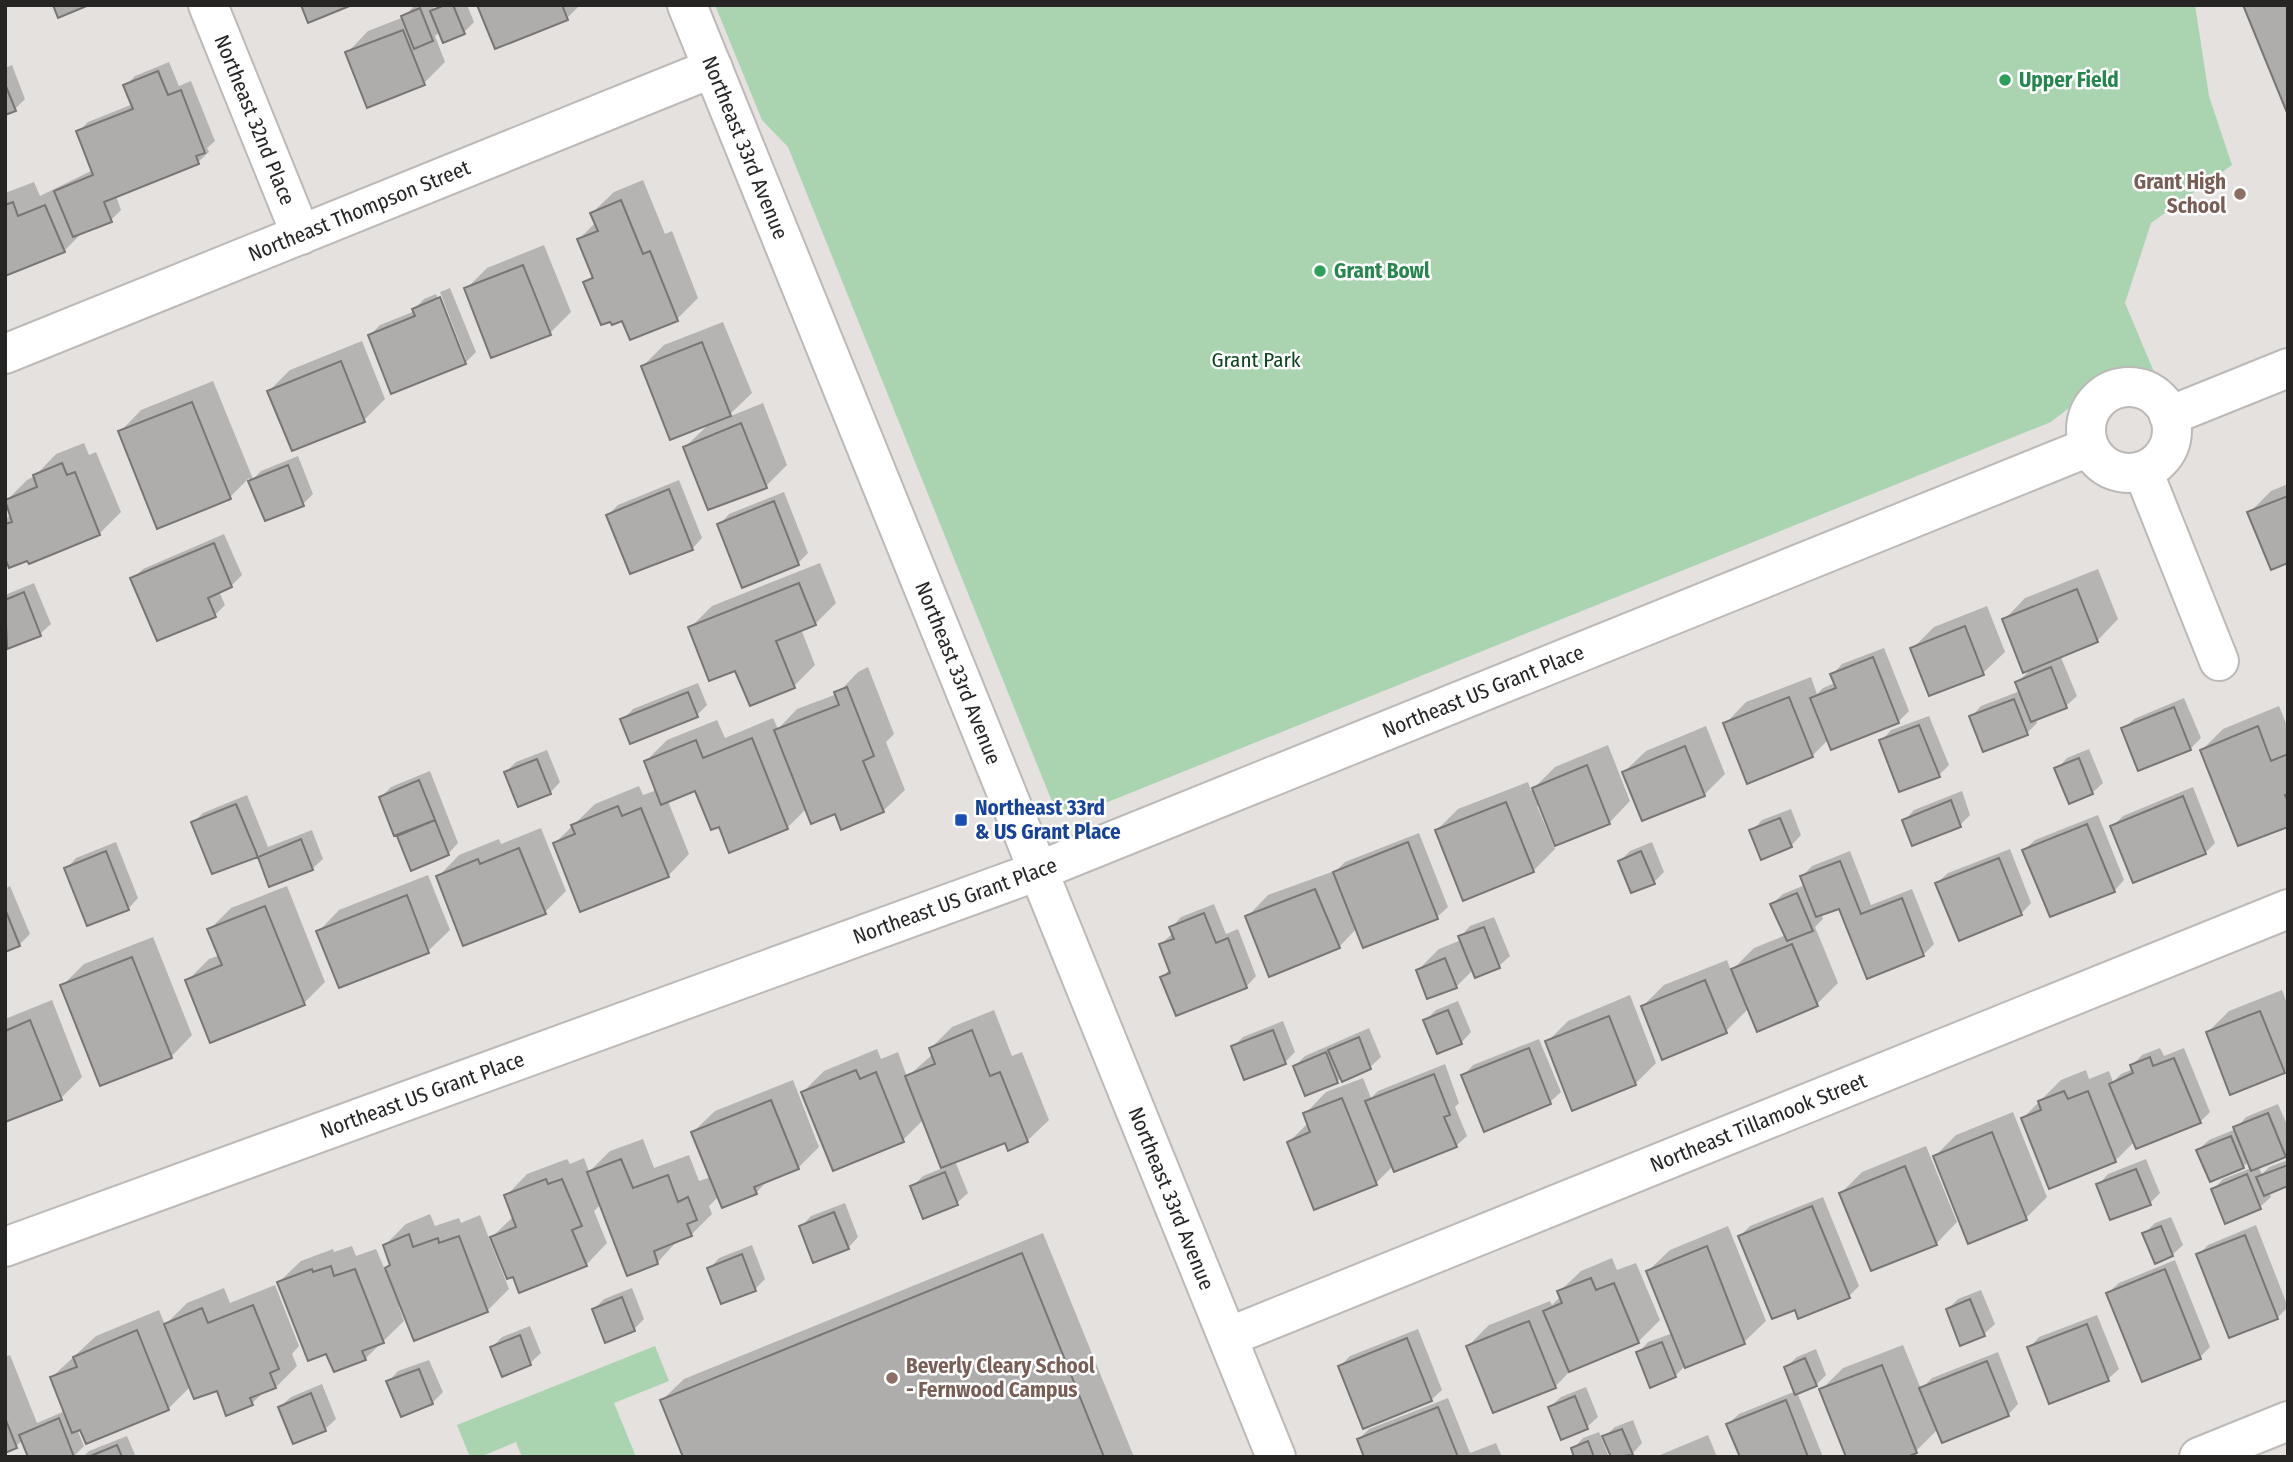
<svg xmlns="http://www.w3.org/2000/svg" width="2293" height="1462" font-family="'Fira Sans Condensed',sans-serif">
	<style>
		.green { fill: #aad3b0 }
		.shadow { fill: #0003 }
		.building { fill: #afadab; stroke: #787574; stroke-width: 2 }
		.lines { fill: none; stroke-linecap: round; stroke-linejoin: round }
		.minor-casing { stroke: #bcb9b7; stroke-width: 42 }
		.tertiary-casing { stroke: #bcb9b7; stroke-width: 42 }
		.secondary-casing { stroke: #bcb9b7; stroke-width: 42 }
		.minor { stroke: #fff; stroke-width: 38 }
		.tertiary { stroke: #fff; stroke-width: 38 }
		.secondary { stroke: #fff; stroke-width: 38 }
		.leisure-dot { fill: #2e9e5b; stroke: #fff; stroke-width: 2.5 }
		.education-dot { fill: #8d6e63; stroke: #fff; stroke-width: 2.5 }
		.transit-dot { fill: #1a4fb4; stroke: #fff; stroke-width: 2.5 }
		.labels { text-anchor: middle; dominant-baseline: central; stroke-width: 5; stroke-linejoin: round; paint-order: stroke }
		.leisure-label { font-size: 21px; font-weight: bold; fill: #27864d; stroke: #fff; text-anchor: start }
		.street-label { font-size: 21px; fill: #262524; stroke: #fff }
		.education-label { font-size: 21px; font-weight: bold; fill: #785e54; stroke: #fff; text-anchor: end }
		.park-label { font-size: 21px; fill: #0a471e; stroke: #fff }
		.transit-label { font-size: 21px; font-weight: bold; fill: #164399; stroke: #fff; text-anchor: start }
	</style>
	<rect width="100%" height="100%" fill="#e4e1df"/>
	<path class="green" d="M715,5H2195L2209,96L2232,165L2151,223L2125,303L2154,372L2134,369L2115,372L2051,422L1083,812L1070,811L1053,804L788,147L762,120Z
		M655,1346L669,1381L614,1403L636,1457H522L516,1442L480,1457H470L457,1425Z"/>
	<path class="shadow" d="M433,5L434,9L439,5H467L474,22L464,32H440L435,36L445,62L424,83L347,53L368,31L404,17L414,6Z
		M479,5H580L567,18Z
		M169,62L179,86L191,81L215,141L207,148L209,152L198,162L116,196L121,210L111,220L84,231L64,251L5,274V193L34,182L40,196L93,170L78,132L88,122L133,104L125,86L135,76Z
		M12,65L25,99L15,109L5,113V68Z
		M643,180L665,234L672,231L698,298L677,319H623L585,283L593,275L579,239L596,222L592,213L614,192Z
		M544,245L571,312L550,333L466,289L487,268Z
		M450,288L476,352L465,363L370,335L380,325L415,311L414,309L424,299L436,294L463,360H466L440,292Z
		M723,322L752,393L726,418L763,403L787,465L766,486L685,447L711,422L643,366L664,345Z
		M362,341L385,399L364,420L269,391L290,370Z
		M213,381L253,479L261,471L298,456L313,494L303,504L265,519L249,478L230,497L120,432L141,410Z
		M84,443L89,455L96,452L121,512L99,534L5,553V520L11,514L6,501L27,480L35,476L56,454Z
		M679,480L702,538L692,549L608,515L618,505Z
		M2288,484V561L2249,513L2271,491Z
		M784,492L808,553L798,563L719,525L729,514Z
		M224,534L242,575L231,586L219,591L225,605L215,615L132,579L143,569Z
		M820,563L836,603L815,624L801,629L815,665L794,686L736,668L690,628L712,606Z
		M2098,569L2118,619L2097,641L2060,655L2077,696L2066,706L2036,718L2037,723L2027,733L1971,717L1981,706L2020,691L2017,683L2033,667L2004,620L2025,598Z
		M34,583L51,624L40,634L8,647L5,639V595Z
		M1987,606L2005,652L1983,673L1930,694L1912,649L1934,627Z
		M1884,648L1909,711L1898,722L1829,739L1812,756L1725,724L1746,702L1811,677L1817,694L1823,688L1835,683L1832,675L1842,664Z
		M868,667L894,734L886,742L905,790L883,811L836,812L807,808L787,828L720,825L696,789L668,801L689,854L668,876L555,843L595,804L639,786L643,795L657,790L646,761L667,740L717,720L725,738L773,718L778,729L797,709L837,694L858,672Z
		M698,683L707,705L697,715L623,719L633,709Z
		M2184,698L2201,738L2190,749L2123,729L2134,719Z
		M2279,706L2288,728V825L2202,750L2223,729Z
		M1929,716L1949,765L1939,775L1881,741L1891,730Z
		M1706,726L1725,774L1704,795L1624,772L1646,751Z
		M1608,745L1630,801L1609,823L1541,805L1537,806L1555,849L1533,871L1437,830L1458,809L1528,782L1531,791L1555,767Z
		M2089,749L2103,783L2092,793L2057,769L2067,758Z
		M547,750L560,782L550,793L506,772L516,762Z
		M430,771L458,843L448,854L412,868L381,797L391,787Z
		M2193,787L2215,843L2205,853L2113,826L2123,816Z
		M1962,791L1970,815L1960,825L1904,821L1914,810Z
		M247,795L268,847L312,830L323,859L312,869L270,885L259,854L213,872L193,823L203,813Z
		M1791,809L1801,835L1791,846L1752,831L1762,820Z
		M2098,815L2124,880L2114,891L2024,850L2035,840Z
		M541,828L566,891L545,912L438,877L459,855L499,839L501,844Z
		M1419,833L1448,907L1437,917L1364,946L1357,928L1339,947L1247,917L1268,895L1337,870L1345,862Z
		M116,842L138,898L128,909L66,869L76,858Z
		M1652,842L1664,872L1654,882L1620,861L1630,851Z
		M2010,849L2031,903L2021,914L1937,883L1948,873Z
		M1850,851L1871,905L1912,889L1934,944L1923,955L1840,907L1821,914L1823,919L1815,927L1838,983L1817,1004L1749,1008L1726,1031L1643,1006L1664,985L1727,960L1731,971L1754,948L1786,935L1772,904L1783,894L1805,885L1802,876L1812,866Z
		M428,875L450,930L428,951L340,986L318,932L339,910Z
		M10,886L30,934L19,945L5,950V889Z
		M287,886L325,982L304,1003L188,980L209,959L220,955L209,930L231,908Z
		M1214,904L1226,934L1238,929L1256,976L1246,987L1162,977L1170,969L1161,944L1173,933L1171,928L1181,917Z
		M1494,917L1510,956L1499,966L1475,976L1473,970L1456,987L1429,997L1418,970L1439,949L1461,940L1460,937L1470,926Z
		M153,937L192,1035L171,1057L62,986L84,964Z
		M2282,990L2288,1006V1068L2284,1072L2208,1032L2229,1011Z
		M1630,995L1656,1063L1635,1084L1547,1042L1568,1021Z
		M52,1000L82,1077L61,1098L5,1120V1019Z
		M1458,1001L1471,1032L1461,1043L1425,1021L1436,1010Z
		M994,1010L1012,1056L1022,1052L1049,1120L1027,1141H1006L955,1161L968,1193L957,1203L912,1187L923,1176L943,1168L924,1119L903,1140L803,1092L824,1071L877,1049L881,1059L898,1052L907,1077L933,1054L931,1048L952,1027Z
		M1283,1021L1295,1052L1285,1062L1233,1047L1243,1037Z
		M1369,1028L1381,1057L1370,1067L1343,1079L1342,1077L1337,1081L1295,1066L1305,1056Z
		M1539,1039L1561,1092L1550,1102L1485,1130L1463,1076L1473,1065Z
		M2160,1048L2164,1056L2184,1048L2210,1112L2200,1122L2135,1141L2115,1161L2023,1118L2061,1080L2086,1070L2089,1079L2109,1071L2113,1082L2121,1074L2133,1069L2132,1065L2142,1055Z
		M1445,1064L1459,1103L1455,1107L1467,1136L1456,1146L1393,1166L1376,1183L1289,1142L1308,1123L1305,1114L1326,1092L1363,1078L1371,1098L1378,1091Z
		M793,1080L819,1147L798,1168L769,1179L756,1193L719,1196L709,1206L712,1214L691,1235L678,1240L657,1263L601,1204L594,1211L607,1243L586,1265L492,1237L514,1216L506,1196L527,1174L567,1159L570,1164L584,1158L589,1172L610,1151L643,1139L654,1168L689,1155L699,1181L711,1177L693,1132L715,1111Z
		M2278,1104L2288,1127V1153L2258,1166L2262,1174L2269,1167L2288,1160V1185L2269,1192L2271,1197L2260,1207L2226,1222L2213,1190L2223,1179L2251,1168L2249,1161L2243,1167L2198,1150L2209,1140L2236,1129L2246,1117Z
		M2013,1112L2047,1197L2026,1218L1935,1156L1956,1135Z
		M1926,1146L1957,1222L1936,1244L1841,1193L1862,1172Z
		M2146,1159L2160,1193L2150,1203L2098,1185L2108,1174Z
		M1823,1197L1859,1286L1849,1296L1796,1308L1740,1236L1750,1226Z
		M845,1203L858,1237L848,1248L801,1227L811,1216Z
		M430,1214L435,1226L459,1218L461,1223L480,1215L509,1289L487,1311L402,1306L399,1307L404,1321L365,1359L327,1352L279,1282L301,1261L333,1249L334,1252L352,1246L356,1256L376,1249L385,1270L392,1264L385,1245L406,1224Z
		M2171,1217L2183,1245L2172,1255L2144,1234L2155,1223Z
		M2256,1225L2288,1307L2278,1317L2230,1335L2198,1255L2208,1245Z
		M1728,1226L1766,1321L1744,1342L1685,1366L1675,1376L1651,1386L1638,1353L1648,1342L1673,1333L1648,1271L1670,1250Z
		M1043,1233L1134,1457H685L662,1400L684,1379Z
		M752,1245L765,1279L755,1289L709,1269L719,1258Z
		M1612,1258L1617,1270L1636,1263L1660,1320L1638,1342L1572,1369L1555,1387L1468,1346L1489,1325L1550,1301L1552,1305L1561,1296L1559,1292L1581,1271Z
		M2175,1260L2210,1347L2200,1357L2108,1293L2119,1283Z
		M275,1285L299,1346L292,1354L297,1366L276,1387L265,1391L252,1403L218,1389L191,1386L168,1409L77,1429L84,1446L73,1457L23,1440L16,1446L5,1451V1357L10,1355L37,1423L65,1411L52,1377L96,1336L159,1310L165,1325L187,1303L224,1288L230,1303Z
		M632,1288L644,1319L634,1329L594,1309L604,1299Z
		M1981,1290L1995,1324L1984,1334L1961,1343L1948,1309L1958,1299Z
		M2097,1315L2119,1369L2108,1379L2050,1402L2029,1348L2039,1337Z
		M530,1326L541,1353L530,1363L503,1374L492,1347L502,1337Z
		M1418,1329L1442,1390L1431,1400L1340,1366L1350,1356Z
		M1903,1345L1921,1389L1932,1378L1998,1352L2018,1404L2008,1415L1938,1429L1916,1451L1821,1390L1843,1368Z
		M1816,1349L1826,1375L1816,1385L1797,1392L1823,1457H1741L1728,1424L1739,1414L1796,1391L1786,1367L1797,1357Z
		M429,1360L443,1392L432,1403L388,1382L398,1371Z
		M322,1384L336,1419L325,1429L294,1442L280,1407L291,1397Z
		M1586,1387L1598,1417L1587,1427L1550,1407L1561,1397Z
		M1448,1398L1470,1453L1496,1443L1502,1457H1366L1359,1439L1369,1429Z
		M1633,1420L1642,1443L1632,1454L1624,1457H1613L1604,1437L1615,1427Z
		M1599,1432L1609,1457H1576L1573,1449L1583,1438Z
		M1708,1435L1717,1457H1658L1660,1455Z
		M127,1436L136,1457H83L89,1451Z"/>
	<path class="building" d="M53,5H89L58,18Z
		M301,5H352L308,23Z
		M445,5H453L465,34L443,43L430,11Z
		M477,5H562L568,20L495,49Z
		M2243,5H2288V115Z
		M420,8L433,41L414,49L401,16Z
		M403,30L425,85L367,108L345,52Z
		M158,71L168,95L181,90L205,153L196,156L199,164L104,202L112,222L73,237L54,191L93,175L76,131L133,109L123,85Z
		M5,84L16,111L5,115Z
		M621,200L643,254L650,251L678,321L630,340L622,321L612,325L610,322L601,325L583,282L593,278L577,239L598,231L590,213Z
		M13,202L18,216L45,205L65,252L5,276V205Z
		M523,265L551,335L491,358L464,288Z
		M440,297L466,364L391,394L368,335L415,316L412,309Z
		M702,342L731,416L670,440L641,366Z
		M341,361L365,422L292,451L267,391Z
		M192,402L231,499L157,529L118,431Z
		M741,423L767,488L708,510L683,447Z
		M62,463L67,475L75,472L100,535L29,564L27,561L9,568L5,558V524L12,522L5,500L37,487L33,475Z
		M288,465L304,506L265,521L248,481Z
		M669,489L693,550L630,574L606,515Z
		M2288,496V563L2271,570L2247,512Z
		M774,501L799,565L742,588L717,524Z
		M214,543L232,587L208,598L216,617L157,641L130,578Z
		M799,583L816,625L776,641L795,688L750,706L735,671L709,681L688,627Z
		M2077,589L2098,642L2023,673L2002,619Z
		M24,592L41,636L7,649L5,600Z
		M1965,626L1984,675L1929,696L1910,648Z
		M1873,657L1899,723L1831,750L1810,698L1836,688L1830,674Z
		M2051,667L2067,708L2031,722L2015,682Z
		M847,687L874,756L863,761L884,812L841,830L835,814L811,824L774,730L839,705L834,692Z
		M688,692L698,717L630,744L620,719Z
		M1789,697L1813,757L1747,784L1723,723Z
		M2014,699L2028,735L1983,752L1969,716Z
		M2174,707L2191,750L2138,771L2121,728Z
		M1919,725L1940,777L1899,792L1879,740Z
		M2258,726L2271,761L2288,754V794L2285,795L2288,801V827L2238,846L2200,750Z
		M752,738L788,829L729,853L719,827L711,830L695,791L661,805L644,761L696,740L703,758Z
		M1685,746L1705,796L1642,821L1622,772Z
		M2079,758L2093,794L2069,804L2054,768Z
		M537,759L551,794L518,807L504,772Z
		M1587,765L1610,824L1555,846L1532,788Z
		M419,780L435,820L394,836L379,797Z
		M2183,796L2206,854L2133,883L2110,826Z
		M1951,800L1961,827L1912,846L1902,820Z
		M1506,802L1534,872L1463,901L1435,830Z
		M236,804L258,857L212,874L191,822Z
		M618,806L622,816L641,808L669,877L580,912L553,843L575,834L571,825Z
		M1780,818L1792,847L1761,860L1749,830Z
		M435,820L449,855L411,871L397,836Z
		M2087,824L2115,892L2050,917L2022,850Z
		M301,839L313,870L269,887L258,857Z
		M1408,842L1438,919L1363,948L1333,872Z
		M519,848L546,914L463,946L436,876L478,859L480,864Z
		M106,851L129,910L87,926L64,868Z
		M1641,851L1655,884L1631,893L1618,861Z
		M1999,858L2022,915L1959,941L1935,883Z
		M1840,861L1861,914L1902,898L1924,956L1867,979L1839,909L1816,917L1800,876Z
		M1315,889L1340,948L1269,977L1245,916Z
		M1797,893L1813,931L1787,941L1770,904Z
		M407,895L429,953L339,988L316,931Z
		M265,906L305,1005L210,1043L185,980L222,965L207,929Z
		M5,909L20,946L5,952Z
		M1204,913L1216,943L1228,938L1247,988L1176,1016L1160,977L1170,973L1159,944L1174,939L1169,927Z
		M1484,927L1500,968L1475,978L1458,936Z
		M1792,944L1818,1006L1757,1032L1731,969Z
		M132,957L172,1058L100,1086L60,985Z
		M1445,958L1457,988L1427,999L1416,970Z
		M1705,980L1727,1033L1662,1060L1641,1006Z
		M1448,1010L1462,1044L1437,1054L1423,1020Z
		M2260,1011L2285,1073L2230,1095L2206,1032Z
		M1609,1016L1636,1085L1572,1111L1545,1041Z
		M30,1020L62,1100L5,1122V1031Z
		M972,1030L990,1076L1000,1072L1028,1142L1008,1151L1005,1143L941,1168L905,1076L935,1064L929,1048Z
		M1273,1030L1286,1064L1244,1080L1231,1046Z
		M1359,1037L1371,1069L1342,1082L1328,1050Z
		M1529,1048L1551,1104L1484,1132L1461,1075Z
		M1326,1052L1338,1083L1305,1096L1293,1066Z
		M2150,1057L2153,1066L2174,1058L2201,1123L2136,1149L2109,1084L2133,1073L2130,1065Z
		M856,1070L860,1079L876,1072L904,1142L833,1171L801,1092Z
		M1434,1074L1450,1115L1444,1117L1457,1147L1394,1172L1365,1101Z
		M2064,1091L2068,1099L2088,1091L2116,1162L2049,1189L2021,1118L2041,1110L2038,1101Z
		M1342,1098L1377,1185L1314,1210L1287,1142L1310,1132L1303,1113Z
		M771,1100L799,1169L754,1187L757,1194L722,1208L691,1132Z
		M2268,1113L2286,1157L2251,1171L2233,1127Z
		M1992,1132L2027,1220L1968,1244L1933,1156Z
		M2231,1136L2244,1168L2210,1182L2196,1150Z
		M621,1159L633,1188L668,1175L678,1202L688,1197L697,1220L687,1224L692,1236L654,1251L658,1264L627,1276L587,1172Z
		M2288,1165V1186L2264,1196L2256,1177Z
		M1905,1166L1937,1245L1871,1271L1839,1193Z
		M2136,1169L2151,1205L2110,1220L2096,1184Z
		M945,1172L958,1205L923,1219L910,1186Z
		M2247,1174L2261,1209L2225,1224L2211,1189Z
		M546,1179L548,1184L562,1179L582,1226L572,1230L587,1266L519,1293L513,1277L507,1279L490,1237L516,1227L504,1195Z
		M1812,1206L1850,1298L1798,1319L1795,1310L1772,1319L1738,1236Z
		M834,1212L849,1249L813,1263L799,1226Z
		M2161,1226L2173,1256L2155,1264L2142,1233Z
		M409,1234L413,1247L438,1238L439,1243L459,1236L488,1312L414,1341L385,1268L390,1265L383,1245Z
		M2245,1235L2278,1319L2229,1338L2196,1254Z
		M1707,1246L1745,1344L1685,1368L1646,1271Z
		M1022,1253L1104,1457H683L660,1400Z
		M742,1254L756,1291L721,1304L707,1268Z
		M331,1266L334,1276L355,1269L384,1343L362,1351L366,1360L334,1372L326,1354L308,1361L277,1282L312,1269L313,1272Z
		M2165,1269L2201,1359L2142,1382L2106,1293Z
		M1591,1278L1596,1290L1614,1283L1639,1343L1569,1372L1543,1311L1562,1303L1557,1291Z
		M622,1297L635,1331L605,1343L592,1309Z
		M1970,1299L1985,1336L1960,1346L1946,1309Z
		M253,1305L279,1369L270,1373L276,1388L250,1398L253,1405L226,1416L217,1391L194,1399L164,1324L202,1308L208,1323Z
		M1529,1321L1556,1388L1493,1413L1466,1346Z
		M2087,1324L2109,1381L2049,1404L2027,1347Z
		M137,1330L169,1410L86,1444L80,1430L72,1433L50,1377L77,1367L73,1357Z
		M520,1335L531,1365L502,1377L490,1347Z
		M1407,1338L1432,1401L1363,1429L1338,1366Z
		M1662,1342L1676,1377L1650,1388L1636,1352Z
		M1805,1358L1817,1386L1795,1395L1784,1367Z
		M1987,1361L2009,1416L1942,1443L1919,1388Z
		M1882,1365L1917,1453L1907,1457H1846L1819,1389Z
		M419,1369L433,1404L401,1417L386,1381Z
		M311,1393L326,1431L293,1444L278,1407Z
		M1575,1396L1588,1429L1561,1440L1548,1407Z
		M1786,1400L1808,1457H1740L1726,1424Z
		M1438,1407L1458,1457H1364L1357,1439Z
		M5,1418L17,1448L5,1453Z
		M59,1418L74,1457H28L19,1435Z
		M1622,1429L1633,1455L1611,1457L1602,1436Z
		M1588,1441L1594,1457H1574L1571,1448Z
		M117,1445L122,1457H88Z"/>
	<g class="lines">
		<g class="minor-casing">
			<g id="minor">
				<path id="s1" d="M208,5L301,235"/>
				<path id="s2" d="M5,354L713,68"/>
				<path d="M2143,471L2219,661"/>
				<path id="s3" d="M5,1247L1038,871"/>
				<path id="s4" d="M1228,1337L2288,909"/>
				<path d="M2199,1457L2288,1421"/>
			</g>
		</g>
		<g class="tertiary-casing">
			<g id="tertiary">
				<circle cx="2129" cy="430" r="43"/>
				<path d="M2169,416L2288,368"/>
				<path id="s5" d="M1038,871L2089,447"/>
			</g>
		</g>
		<g class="secondary-casing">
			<g id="secondary">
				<path id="s6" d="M687,5L1276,1457"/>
			</g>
		</g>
		<use href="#minor" class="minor"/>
		<use href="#tertiary" class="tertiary"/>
		<use href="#secondary" class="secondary"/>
	</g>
	<g class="leisure-dot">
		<circle cx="2005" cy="80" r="7"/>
		<circle cx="1320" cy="271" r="7"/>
	</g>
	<g class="education-dot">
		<circle cx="2240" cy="194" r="7"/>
		<circle cx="892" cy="1378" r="7"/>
	</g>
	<rect class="transit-dot" x="954" y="813" width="14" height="14" rx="3.5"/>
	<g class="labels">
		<g class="leisure-label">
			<text x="2019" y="80">Upper Field</text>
			<text x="1334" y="271">Grant Bowl</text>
		</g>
		<g class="street-label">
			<text stroke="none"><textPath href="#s1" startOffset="124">Northeast 32nd Place</textPath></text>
			<text stroke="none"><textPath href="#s6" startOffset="154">Northeast 33rd Avenue</textPath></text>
			<text stroke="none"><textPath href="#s2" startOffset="382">Northeast Thompson Street</textPath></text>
			<text stroke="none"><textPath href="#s6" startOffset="721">Northeast 33rd Avenue</textPath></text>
			<text stroke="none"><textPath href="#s5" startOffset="480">Northeast US Grant Place</textPath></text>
			<text transform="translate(955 901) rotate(-20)">Northeast US Grant Place</text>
			<text stroke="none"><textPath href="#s3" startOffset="444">Northeast US Grant Place</textPath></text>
			<text stroke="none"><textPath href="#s4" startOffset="572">Northeast Tillamook Street</textPath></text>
			<text stroke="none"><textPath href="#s6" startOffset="1288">Northeast 33rd Avenue</textPath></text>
		</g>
		<g class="education-label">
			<text x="2226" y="182">Grant High<tspan x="2226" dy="24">School</tspan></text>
			<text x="906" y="1366" text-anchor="start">Beverly Cleary School<tspan x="906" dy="24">- Fernwood Campus</tspan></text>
		</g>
		<g class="park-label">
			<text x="1256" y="360">Grant Park</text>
		</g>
		<g class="transit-label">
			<text x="975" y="808">Northeast 33rd<tspan x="975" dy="24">&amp; US Grant Place</tspan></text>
		</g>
	</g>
	<rect width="2293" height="1462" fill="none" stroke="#262524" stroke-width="14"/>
</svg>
